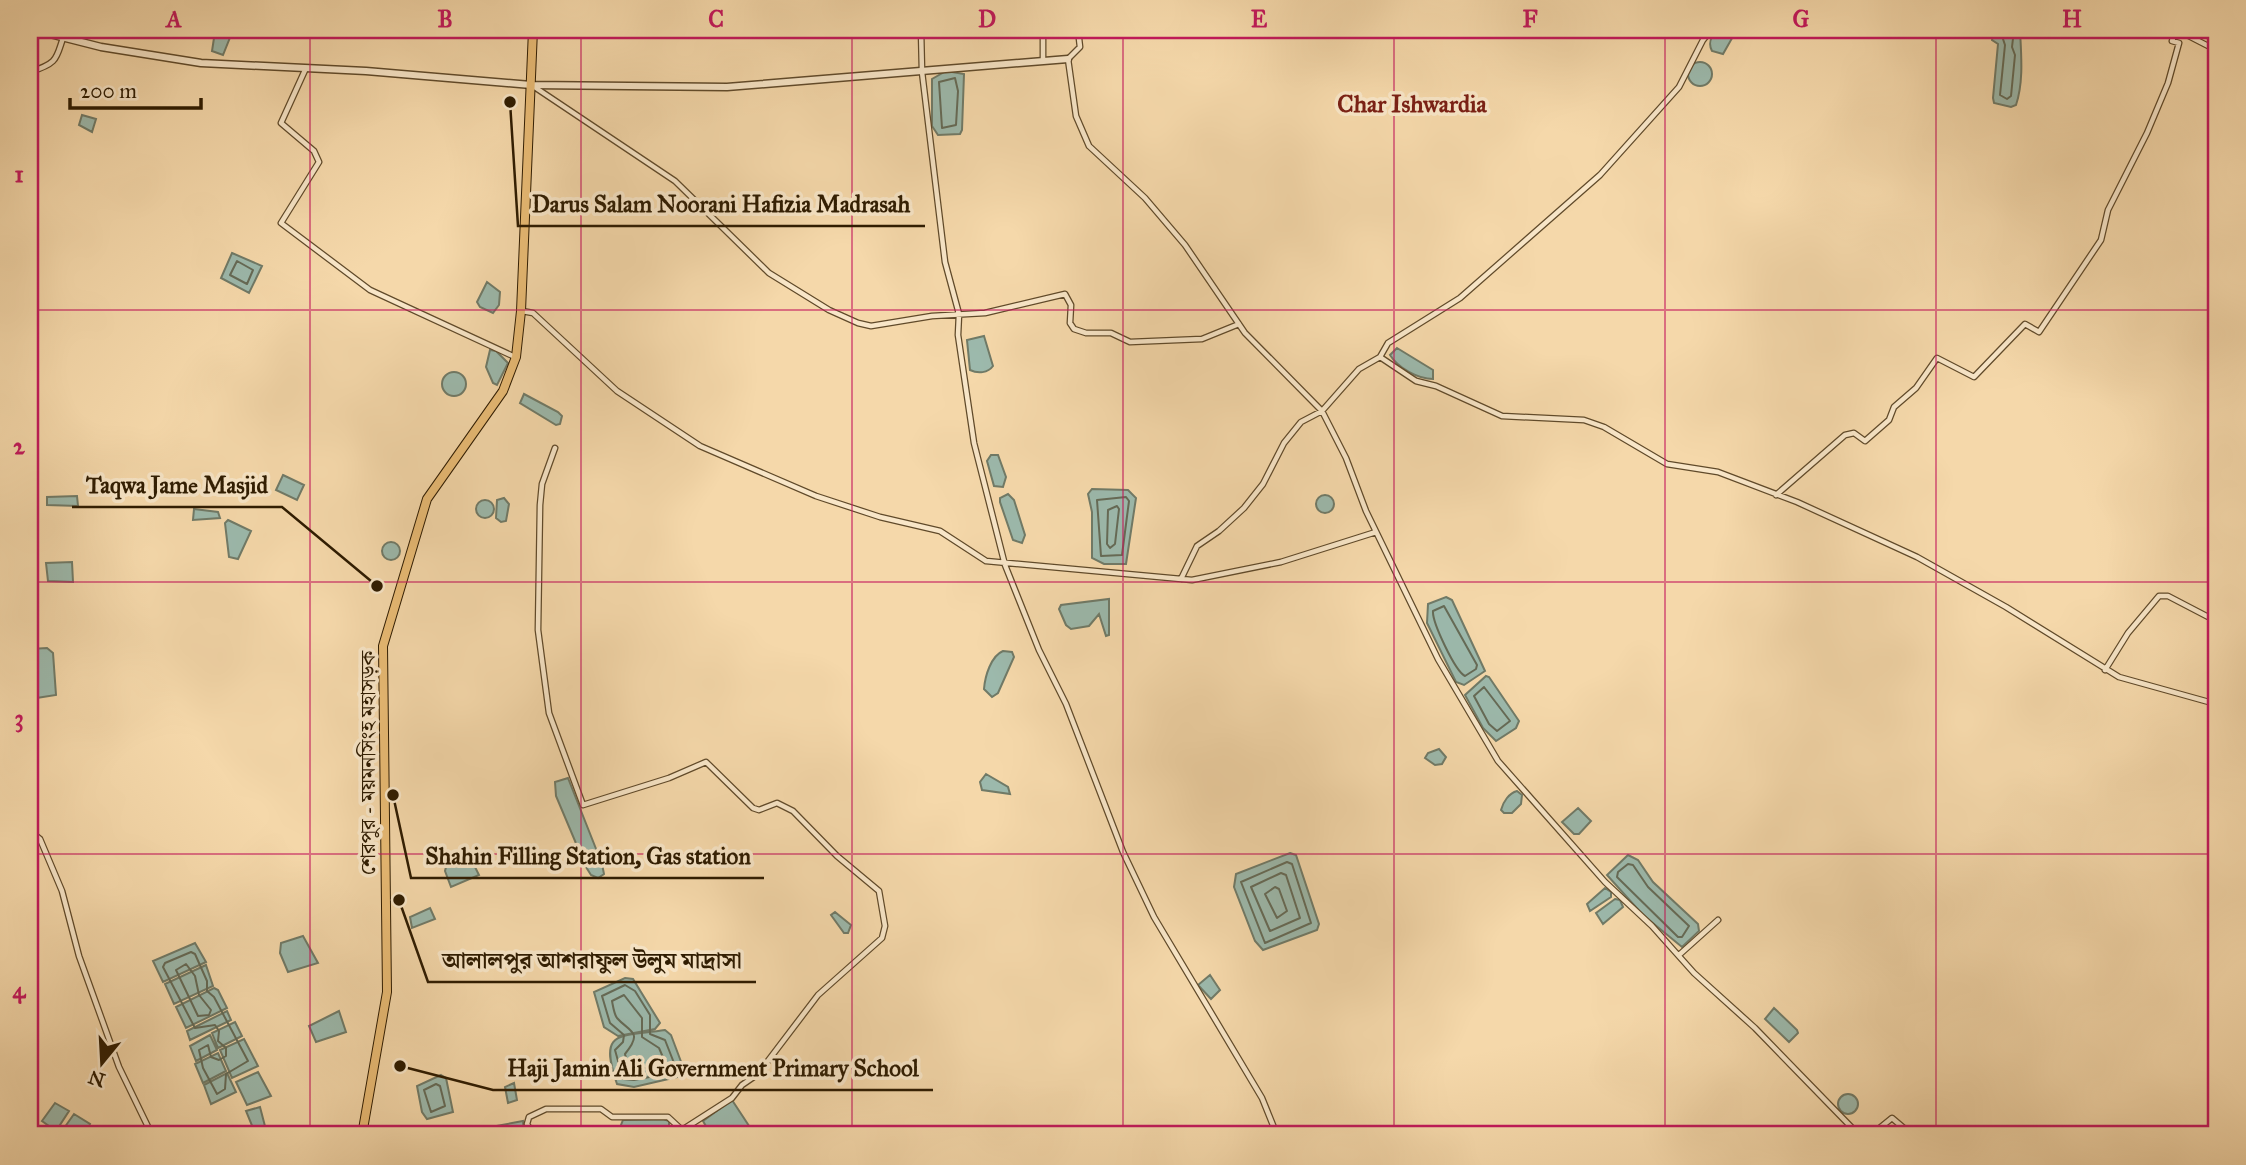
<svg xmlns="http://www.w3.org/2000/svg" width="2246" height="1165" font-family="'IM FELL Great Primer','Noto Serif Bengali',serif">
	<style>
		.water { fill: #9cb9ac; stroke: #707a67; stroke-width: 2 }
		.lines { fill: none; stroke-linecap: round; stroke-linejoin: round }
		.shore { stroke: #656a56; stroke-width: 2 }
		.minor-casing { stroke: #604a2a; stroke-width: 7 }
		.tertiary-casing { stroke: #604a2a; stroke-width: 9 }
		.primary-casing { stroke: #2e1b00; stroke-width: 10 }
		.minor { stroke: #f8e6c8; stroke-width: 4.5 }
		.tertiary { stroke: #f8e6c8; stroke-width: 6 }
		.primary { stroke: #eabc75; stroke-width: 8 }
		.grid { fill: none; stroke: #c2185b; stroke-width: 2; stroke-opacity: 0.55 }
		.labels { text-anchor: middle; dominant-baseline: central; stroke-width: 7; stroke-linejoin: round; paint-order: stroke }
		.street-label { font-size: 21px; fill: #2e1b00; stroke: #f8e6c8 }
		.quarter-label { font-size: 24px; font-weight: bold; fill: #7a1f14; stroke: #f8e6c8 }
		.leader { fill: none; stroke: #2e1b00; stroke-width: 2.5 }
		.callout-dot { fill: #2e1b00; stroke: #f8e6c8; stroke-width: 2.5 }
		.callout-label { font-size: 23px; text-anchor: middle; font-weight: bold; fill: #2e1b00; stroke: #f8e6c8; stroke-width: 7; stroke-linejoin: round; paint-order: stroke }
		.neatline { fill: none; stroke: #c2185b; stroke-width: 2.5 }
		.grid-label { font-size: 23px; text-anchor: middle; font-weight: bold; fill: #c2185b }
	</style>
	<rect width="100%" height="100%" fill="#f5d8aa"/>
	<filter id="stains"><feTurbulence type="fractalNoise" baseFrequency=".00286" numOctaves="4"/><feColorMatrix values="0 0 0 0 .2 0 0 0 0 .09 0 0 0 0 .02 0 0 0 .5 -.17"/></filter>
	<radialGradient id="worn" r=".72"><stop offset=".6" stop-color="#630" stop-opacity="0"/><stop offset="1" stop-color="#630" stop-opacity=".3"/></radialGradient>
	<path class="water" d="M221,30H233L223,55L212,51L214,38Z
		M1720,30H1734L1735,33L1723,54L1712,51C1707,41 1712,35 1720,30Z
		M1994,30H2020C2021,53 2024,81 2016,105L2011,107L1994,103L1993,98L1998,44L1992,40Z
		M1688 74a12 12 0 1 1 24 0a12 12 0 1 1-24 0Z
		M946,71L964,74L962,130L960,134L938,135L932,126V79Z
		M82,115L96,119L92,132L79,125Z
		M232,253L262,266L249,293L221,278Z
		M487,282L500,292L499,305L493,313L480,307L477,302Z
		M984,336L993,366C988,373 978,374 970,370L967,340Z
		M1397,348L1433,370V379C1418,379 1398,368 1390,355Z
		M490,350L496,351L508,363L497,385L493,383L486,367Z
		M442 384a12 12 0 1 1 24 0a12 12 0 1 1-24 0Z
		M524,394L558,412L562,416L560,424L556,425L520,403Z
		M991,455H998L1006,477L1003,487L994,486L987,461Z
		M283,475L304,485L297,500L276,490Z
		M1092,489L1128,490L1136,498L1126,564H1104L1092,558V512L1088,494Z
		M1008,494L1014,500L1025,535L1022,543L1013,540L1000,502V498Z
		M1316 504a9 9 0 1 1 18 0a9 9 0 1 1-18 0Z
		M77,496L78,506L47,505V497Z
		M504,498L509,504L506,521L501,522L496,518L497,500Z
		M476 509a9 9 0 1 1 18 0a9 9 0 1 1-18 0Z
		M194,509L218,512L220,518L193,520Z
		M228,520L251,531L238,559L229,557L225,523Z
		M382 551a9 9 0 1 1 18 0a9 9 0 1 1-18 0Z
		M72,562L73,582L48,581L46,563Z
		M1446,597L1452,600L1485,671L1464,685L1456,682L1427,623L1428,604Z
		M1109,599V635L1106,636L1099,614L1089,626L1071,629L1066,625L1059,609L1061,605Z
		M30,649L47,648L53,653L56,695L30,699Z
		M1003,651L1012,652L1014,657L998,693L992,697L984,689C985,676 991,656 1003,651Z
		M1486,676L1489,677L1519,721L1516,728L1496,741L1483,728L1465,695Z
		M1439,749L1446,757L1442,764L1435,765L1425,758L1428,753Z
		M986,774L1008,787L1010,794L982,790L980,782Z
		M568,778L602,864L604,874L598,878L591,875L586,867L556,796L555,782Z
		M1517,791L1522,795L1521,804L1512,813H1504L1501,810C1503,802 1509,793 1517,791Z
		M1578,808L1591,821L1579,834H1574L1562,822Z
		M458,853L470,857L479,875L451,887L445,871L448,859Z
		M1290,853L1296,855L1319,924L1317,930L1263,950L1255,941L1234,887L1236,874Z
		M1628,855L1638,860L1653,882L1698,924L1699,931L1682,947L1643,915L1607,875Z
		M1605,888L1611,892V897L1590,911L1587,904Z
		M1615,899L1620,900L1623,907L1603,924L1596,913Z
		M430,908L435,919L412,928L410,917Z
		M835,912L851,925L848,933H844L831,915Z
		M303,936L318,963L288,972L280,953L281,943Z
		M195,943L206,962L163,982L153,961Z
		M206,965L213,986L174,1004L165,984Z
		M1210,975L1220,990L1211,999L1198,985Z
		M625,978L633,979L660,1023L655,1029L618,1036L604,1027L594,992Z
		M214,988L218,990L227,1008L186,1028L176,1007Z
		M1774,1008L1797,1030L1798,1033L1789,1042L1765,1019Z
		M227,1011L231,1020L190,1040L187,1031Z
		M339,1011L346,1032L316,1042L309,1026Z
		M235,1022L242,1036L218,1048L212,1033Z
		M665,1030L671,1035L686,1075L634,1087L617,1084C598,1029 619,1037 665,1030Z
		M210,1035L217,1050L196,1061L190,1046Z
		M244,1039L258,1066L232,1078L220,1050Z
		M218,1053L226,1071L203,1083L195,1064Z
		M258,1072L271,1096L247,1105L236,1082Z
		M227,1073L236,1092L211,1104L204,1085Z
		M441,1075L446,1078L453,1112L427,1119L422,1112L417,1086Z
		M514,1083L517,1100L508,1103L505,1087Z
		M1838 1104a10 10 0 1 1 20 0a10 10 0 1 1-20 0Z
		M732,1100L755,1135H711L703,1121Z
		M55,1103L69,1111L56,1131L42,1121Z
		M260,1107L266,1130L255,1133L246,1111Z
		M74,1114L90,1124L85,1135H67L62,1131Z
		M663,1119L669,1121V1135H617L623,1120Z
		M523,1121L524,1133L497,1135L496,1126Z"/>
	<g class="lines">
		<path class="shore" d="M2000,30L2005,45L2000,95L2007,99L2011,96L2015,55L2012,47L2014,30
			M955,78L958,91L956,125L942,128L939,82Z
			M237,261L253,270L247,284L230,275Z
			M1126,497L1129,501L1122,555L1101,556L1097,500Z
			M1117,506L1119,509L1115,544L1110,548L1107,544L1108,510Z
			M1444,606L1477,665L1476,669L1465,676C1455,671 1432,622 1433,611Z
			M1484,687L1510,721L1497,731L1489,724L1474,696Z
			M1287,862L1292,864L1311,923L1265,943L1241,882Z
			M1628,864L1633,865L1648,887L1689,926L1682,937H1678L1617,877L1618,872Z
			M1281,873L1286,875L1300,918L1270,931L1251,887Z
			M1275,887L1279,889L1287,911L1277,918L1265,894Z
			M191,952L195,954L207,981V991L214,997L248,1061L226,1074L225,1089L217,1094L203,1068L199,1050L208,1045L211,1057L219,1060L226,1056V1048L218,1041L219,1031L215,1025L195,1028L163,967L165,963Z
			M186,964L195,976L199,995L211,1010L209,1015L198,1016L176,970Z
			M625,985L635,991L650,1015V1034L665,1040L676,1068L675,1072L634,1080L623,1079L615,1050L623,1042L624,1035L610,1023L602,996Z
			M624,995L642,1018V1037L659,1048L665,1062L663,1066L629,1070L625,1054C644,1031 629,1032 617,1018C614,1014 613,1006 612,1001Z
			M436,1084L440,1086L445,1106L431,1112L424,1090Z"/>
		<g class="minor-casing">
			<path id="minor" d="M921,30L922,72L945,262L959,314L958,335L974,443L1005,565L1039,650L1066,704L1123,852L1154,917L1262,1098L1277,1135
				M1078,30L1080,47L1068,59L1076,116L1089,146L1145,198L1185,245L1245,333L1322,411L1346,458L1366,511L1438,659L1498,761L1605,882L1652,926L1694,973L1755,1028L1859,1135
				M2177,30L2216,50
				M1043,61V30
				M306,68L281,123L314,151L319,162L281,223L370,290L515,357
				M30,72C62,62 55,57 66,30
				M533,86L675,181L769,273L829,310L858,323L871,326L932,316L985,313L1065,294L1071,305L1070,323L1074,329L1086,333H1111L1130,342L1202,339L1239,324
				M522,311L533,313L617,391L700,446L816,496L880,517L940,531L986,561L1192,580L1281,562L1376,532
				M1380,357L1416,381L1436,386L1502,416L1584,420L1604,427L1667,464L1718,472L1797,502L1917,557L2006,607L2119,677L2216,704
				M1776,495L1845,435L1854,433L1865,441L1889,420L1894,407L1916,388L1937,358L1974,377L2025,324L2039,332L2101,240L2108,210L2147,133L2168,83L2179,43L2172,41L2176,30
				M1181,579L1197,546L1219,531L1244,508L1263,484L1284,443L1301,422L1322,411L1359,369L1380,357L1388,343L1460,298L1600,175L1679,87L1703,40L1711,30
				M2105,670L2128,633L2159,596H2168L2216,621
				M30,831L40,839L62,891L79,956L119,1067L152,1135
				M1679,955L1718,920
				M533,1135L527,1124L529,1117L546,1109H601L612,1117H668L682,1130L732,1098L742,1085L758,1074L818,995L882,938L885,926L879,891L837,856L793,811L777,803L759,810L753,808L706,762L669,778L583,805L549,713L538,630L540,505L542,484L555,448
				M1871,1135L1892,1118L1912,1135"/>
		</g>
		<g class="tertiary-casing">
			<path id="tertiary" d="M34,30L101,47L201,63L366,71L531,85L727,87L1068,59"/>
		</g>
		<g class="primary-casing">
			<path id="primary" d="M362,1135L387,992L383,646L427,499L503,391L516,357L521,311L533,30"/>
		</g>
		<use href="#minor" class="minor"/>
		<use href="#tertiary" class="tertiary"/>
		<use href="#primary" class="primary"/>
	</g>
	<path class="grid" d="M310,30V1135M581,30V1135M852,30V1135M1123,30V1135M1394,30V1135M1665,30V1135M1936,30V1135M30,310H2216M30,582H2216M30,854H2216"/>
	<g class="labels">
		<g class="street-label">
			<text transform="translate(368 763) rotate(-90)">শেরপুর - ময়মনসিংহ মহাসড়ক</text>
		</g>
		<g class="quarter-label">
			<text x="1412" y="104">Char Ishwardia</text>
		</g>
	</g>
	<path class="leader" d="M510 102L518 226H925M377 586L282 507H72M393 795L411 878H764M399 900L428 982H756M400 1066L493 1090H933"/>
	<g class="callout-dot">
		<circle cx="510" cy="102" r="7"/>
		<circle cx="377" cy="586" r="7"/>
		<circle cx="393" cy="795" r="7"/>
		<circle cx="399" cy="900" r="7"/>
		<circle cx="400" cy="1066" r="7"/>
	</g>
	<g class="callout-label">
		<text x="721" y="212">Darus Salam Noorani Hafizia Madrasah</text>
		<text x="177" y="493">Taqwa Jame Masjid</text>
		<text x="588" y="864">Shahin Filling Station, Gas station</text>
		<text x="592" y="968">আলালপুর আশরাফুল উলুম মাদ্রাসা</text>
		<text x="713" y="1076">Haji Jamin Ali Government Primary School</text>
	</g>
	<rect width="2246" height="1165" fill="none" stroke="#f5d8aa" stroke-width="77"/>
	<g transform="translate(102 1063) rotate(198)" stroke="#f8e6c8" stroke-width="5" paint-order="stroke">
	<path d="M0-5L12 26L0 18L-12 26Z" fill="#2e1b00"/>
	<text y="-10" font-size="19" font-weight="bold" text-anchor="middle" fill="#2e1b00">N</text>
	</g>
	<path d="M70 98v10h131v-10" fill="none" stroke="#2e1b00" stroke-width="3.5"/>
	<text x="80" y="98" font-size="21" fill="#2e1b00" stroke="#f8e6c8" stroke-width="5" paint-order="stroke">200 m</text>
	<rect x="38" y="38" width="2170" height="1088" class="neatline"/>
	<g class="grid-label">
		<text x="174" y="27">A</text>
		<text x="445" y="27">B</text>
		<text x="716" y="27">C</text>
		<text x="987" y="27">D</text>
		<text x="1259" y="27">E</text>
		<text x="1530" y="27">F</text>
		<text x="1801" y="27">G</text>
		<text x="2072" y="27">H</text>
		<text x="19" y="182">1</text>
		<text x="19" y="454">2</text>
		<text x="19" y="726">3</text>
		<text x="19" y="998">4</text>
	</g>
	<rect width="100%" height="100%" filter="url(#stains)"/>
	<rect width="100%" height="100%" fill="url(#worn)"/>
</svg>
